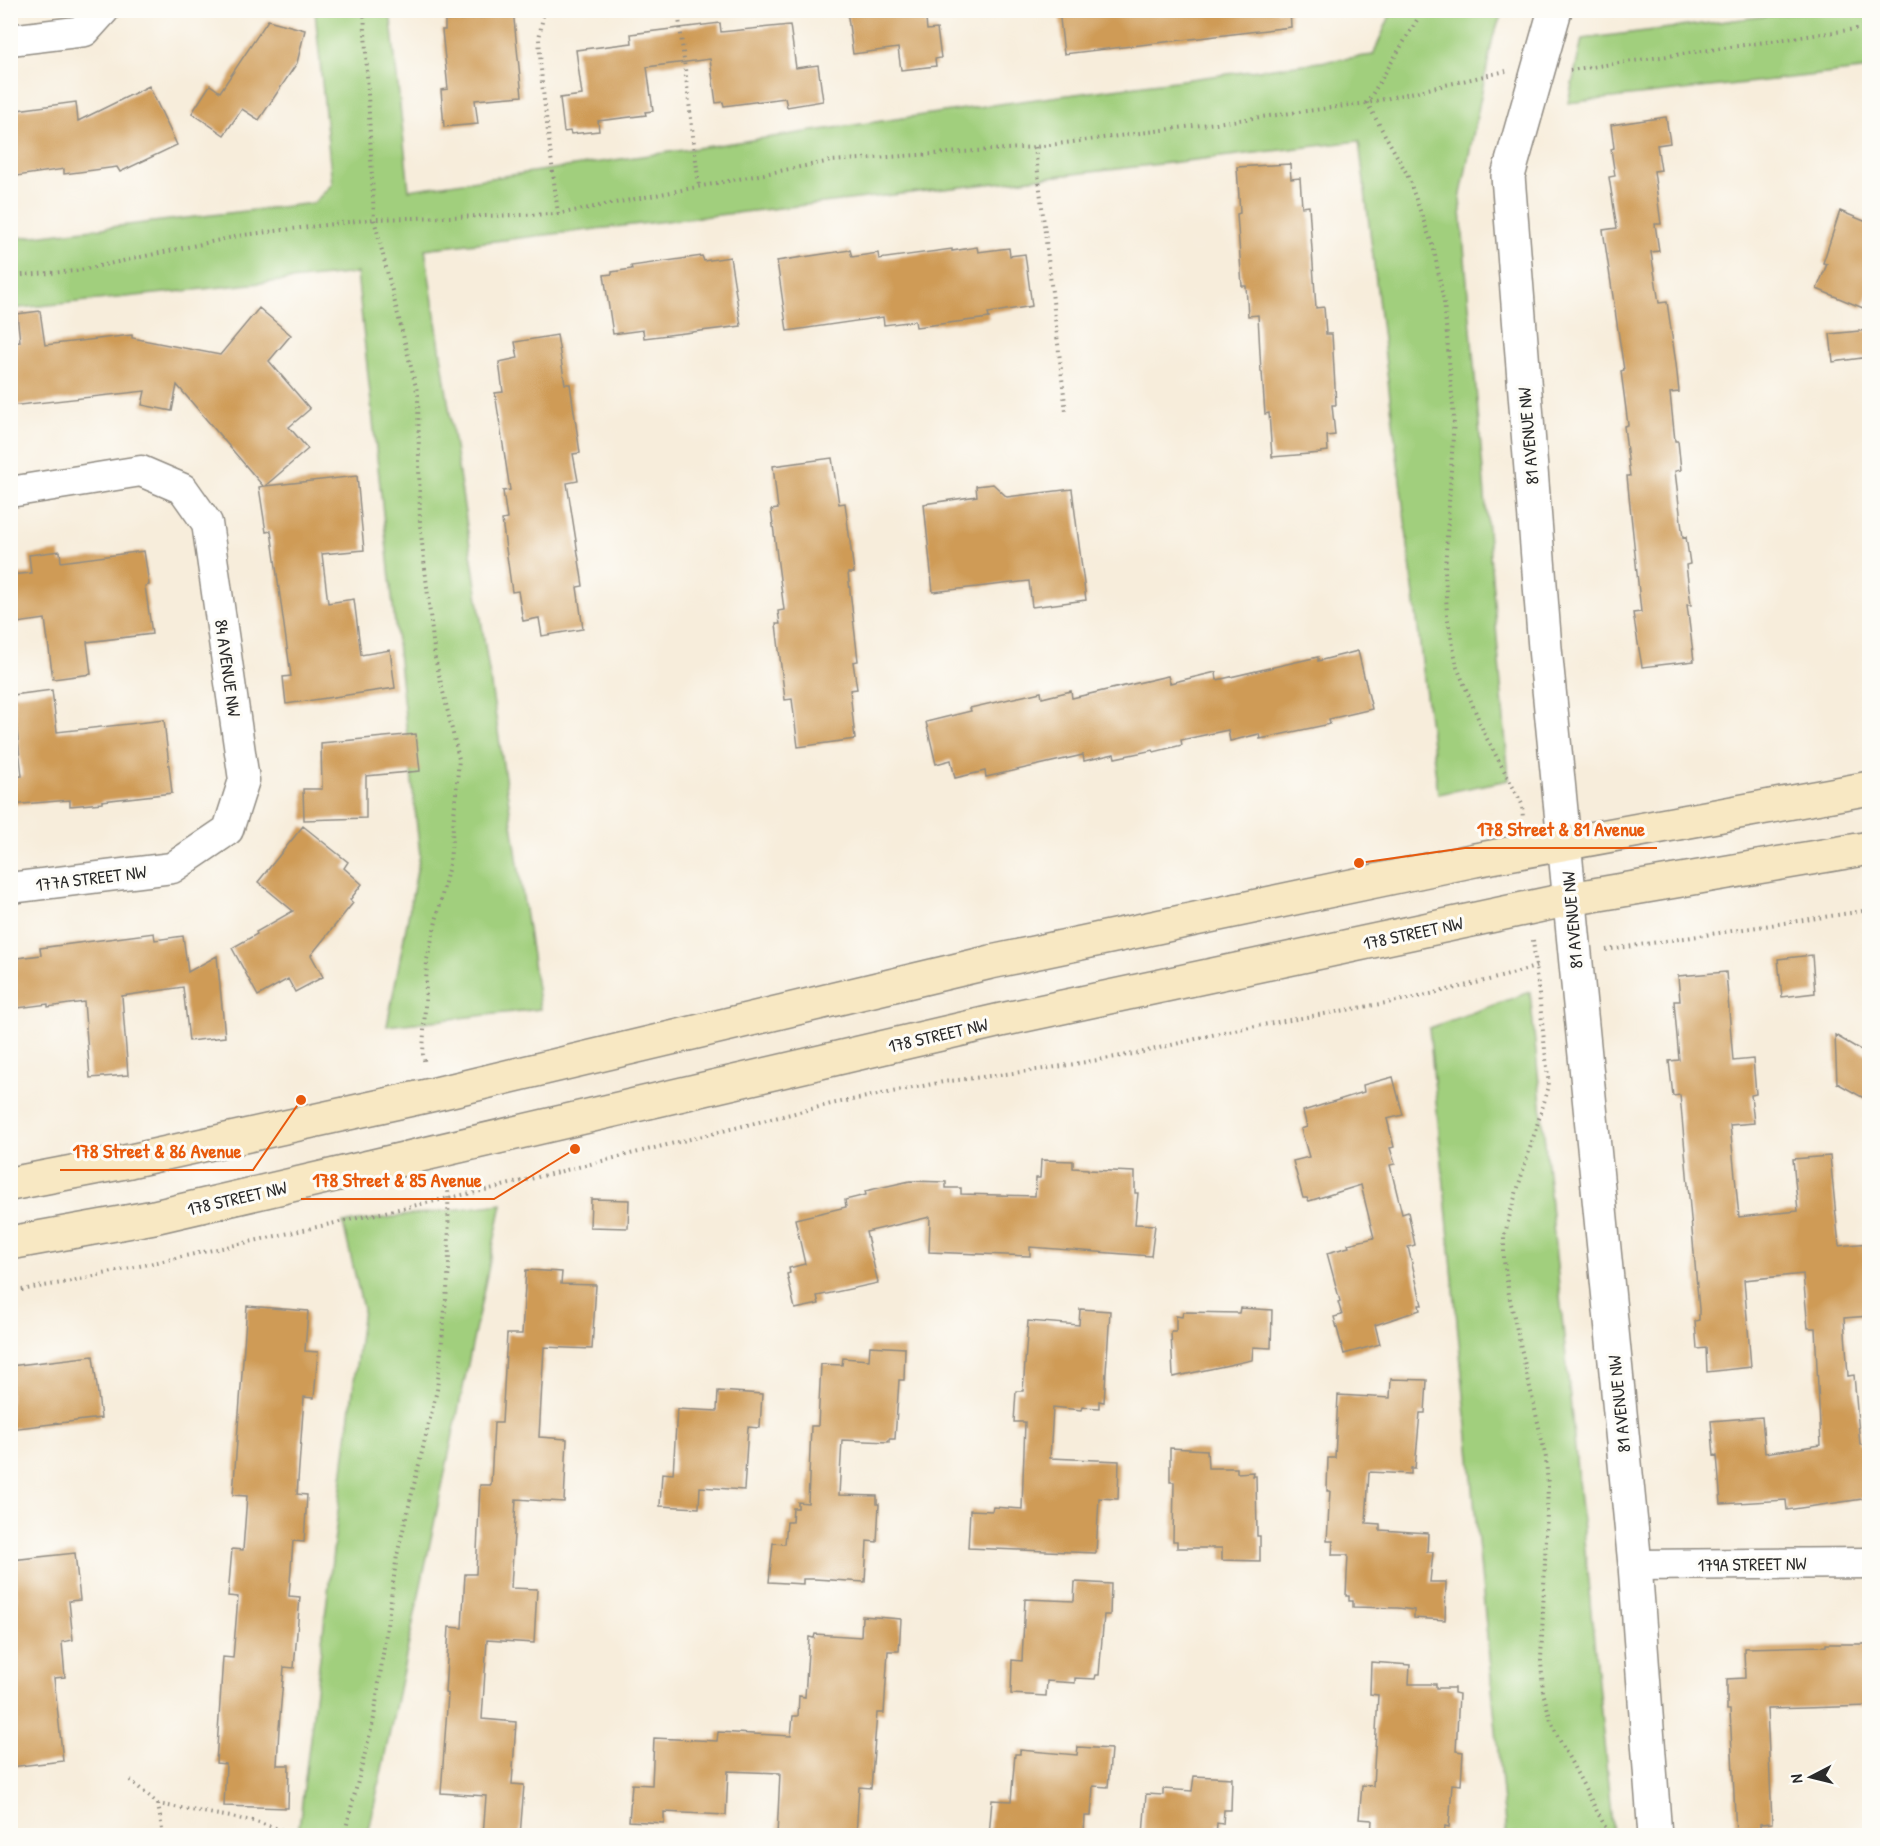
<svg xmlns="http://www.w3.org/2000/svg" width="1880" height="1846" font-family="'Patrick Hand',sans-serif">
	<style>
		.green { fill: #a1cf7d; stroke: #667d54; stroke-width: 1.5 }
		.building { fill: #cf9b57 }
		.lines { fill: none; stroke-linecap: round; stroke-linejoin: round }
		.minor-casing { stroke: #918c83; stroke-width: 33 }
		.tertiary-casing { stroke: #918c83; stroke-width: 36 }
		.secondary-casing { stroke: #918c83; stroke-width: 36 }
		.path { stroke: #918c83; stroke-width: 4; stroke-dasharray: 1.5 4.5; stroke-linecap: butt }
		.minor { stroke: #fff; stroke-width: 30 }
		.tertiary { stroke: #fff; stroke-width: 33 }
		.secondary { stroke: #f8e8c3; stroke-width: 33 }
		.labels { text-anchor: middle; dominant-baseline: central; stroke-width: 6; stroke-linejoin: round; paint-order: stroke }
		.street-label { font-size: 18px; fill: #2b2b2b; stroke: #fdfcf7 }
		.leader { fill: none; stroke: #e8590c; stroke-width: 2 }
		.callout-dot { fill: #e8590c; stroke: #fdfcf7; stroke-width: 2 }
		.callout-label { font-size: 20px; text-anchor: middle; font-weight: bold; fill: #e8590c; stroke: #fdfcf7; stroke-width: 6; stroke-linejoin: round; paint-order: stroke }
	</style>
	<rect width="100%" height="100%" fill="#fdfcf7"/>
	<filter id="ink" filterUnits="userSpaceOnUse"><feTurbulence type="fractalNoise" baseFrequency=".0167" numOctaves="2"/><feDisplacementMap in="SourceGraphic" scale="12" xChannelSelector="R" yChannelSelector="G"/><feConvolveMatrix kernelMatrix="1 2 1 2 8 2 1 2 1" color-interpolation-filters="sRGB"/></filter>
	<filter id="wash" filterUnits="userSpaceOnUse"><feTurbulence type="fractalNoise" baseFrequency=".008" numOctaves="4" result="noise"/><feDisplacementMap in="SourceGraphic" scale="24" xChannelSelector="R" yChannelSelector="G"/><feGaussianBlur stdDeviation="1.35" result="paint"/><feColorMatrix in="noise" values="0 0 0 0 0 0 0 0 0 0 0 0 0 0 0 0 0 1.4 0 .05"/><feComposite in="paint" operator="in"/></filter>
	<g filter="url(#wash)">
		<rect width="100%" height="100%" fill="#f7eddb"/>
		<path class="green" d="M315,11H390L409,190L992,105L1373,55L1392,11H1503L1493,37L1460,199L1509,780L1438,794L1359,141L425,249L540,1009L387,1026L420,855L357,273L11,309L10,239L314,203L332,184Z
			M1808,11H1869V69L1568,103L1582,39Z
			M1530,992L1613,1835H1506L1429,1028Z
			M502,1204L368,1835H298L363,1309L343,1223Z"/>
		<g id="blocks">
			<path class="building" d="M487,10H513L522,96L475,100L478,124L444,127L441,90L448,89L442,30H445V21L487,17Z
				M847,10H925L927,30L937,29L941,58L935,59L936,66L901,70L898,48L853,54Z
				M1059,10H1290L1291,27L1064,54Z
				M268,20L305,30L297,63L259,120L242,109L224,135L192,113L210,85L220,92Z
				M720,23L721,32L790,25L796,68L818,65L823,101L787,107L785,98L724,106L723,102L716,103L710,59L647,67L653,111L645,112L646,115L598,121L599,131L571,134L570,131L564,132L560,98L582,95L576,50L632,43L631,34Z
				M149,86L177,145L120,172L117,167L64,174V169L10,177V111L76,102L78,121Z
				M1666,117L1670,143L1657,145L1661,170L1654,171L1661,224H1655L1659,251L1651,252L1659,303L1667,302L1676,364L1679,392L1670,393L1675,441H1678L1681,470L1675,471L1683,538L1686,537L1690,564L1686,565L1691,605H1687L1694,661L1642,667L1633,613L1641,612L1627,476H1630L1624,426L1628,425L1621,371L1624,370L1603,230L1617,228L1609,177L1615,176L1611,149L1614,148L1611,125Z
				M1290,164L1291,179L1300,178L1302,207L1309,206L1316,308L1324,307L1326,334H1332L1336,405H1332L1335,435L1327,436L1328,451L1321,452V453L1272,457L1269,413L1265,414L1262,372H1261L1258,315L1248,316L1246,286H1242L1237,214L1240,213L1237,167Z
				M1840,211L1869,223V291L1863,308L1817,289L1827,264L1823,263Z
				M977,247L978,252L1009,248L1010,256L1025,254L1032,306L988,313L989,318L916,327L915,321L884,325L883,317L787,331L777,261L850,250L852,257L878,253L879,259L952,249V251Z
				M702,256L704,261L730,257L741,326L644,338L643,330L613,334L604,275L612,274V272L632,269L631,266Z
				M259,308L291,335L269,361L310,409L289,427L308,449L265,486L357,476L364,550L322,554L328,603L354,599L361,655L390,650L395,688L286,704L283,677L291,676L271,531L266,532L259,487L263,486L177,385L172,411L142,405L145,391L10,406V343L20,342L17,314L40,311L45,345L132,335V338L220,355Z
				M1869,330V357L1833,362L1830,334Z
				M557,335L565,384H570L580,453L573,454L578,481L567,483L583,586L577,587L583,629L542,636L539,618L523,621L518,591L512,592L502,520L507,519L503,491L510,490L495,393L503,392L499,362L518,358L515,342Z
				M832,458L839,504L845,503L854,573H848L858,661L853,662L857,689L850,690L855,739L798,747L792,699L785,700L776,624H780L778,611L784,610L771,510L778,509L773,466Z
				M993,484L1007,497L1072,489L1086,600L1032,607L1029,581L933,592L924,504L977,496L976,486Z
				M60,551L61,562L144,551L149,585L145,586L152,634L87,642L91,674L53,679L45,619L10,624V575L31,573L29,555Z
				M1358,651L1372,709L1329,719L1330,724L1260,739L1259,734L1230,741L1228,730L1181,740L1182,745L1154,752L1153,750L1115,758L1114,754L1084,761L1083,755L986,777L985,771L955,778L951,760L936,764L926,722L971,711L970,708L1041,692L1042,698L1071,691L1072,698L1168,676L1170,683L1216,672L1217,680L1318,657V661Z
				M52,690L57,732L164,720L172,793L102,801V803L70,806V800L10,805V777L22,776L13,695Z
				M416,734L420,771L366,776V818L304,820L303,789H322L321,743Z
				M303,826L348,862L344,868L362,884L350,900L353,903L311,955L323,977L295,992L288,979L258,996L232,948L257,934L256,932L293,911L258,882Z
				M154,933L155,940L183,936L188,972L217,956L225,1037L189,1041L183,987L122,996L128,1075L90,1078L84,1002L48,1007V1004L10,1009V959L41,955L40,948Z
				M1812,955L1815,993L1782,997L1778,959Z
				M1726,972L1733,1061L1753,1059L1756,1094L1751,1095L1754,1123L1730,1125L1739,1217L1798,1211L1793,1159L1830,1156L1839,1246L1869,1243V1316L1844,1318L1848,1376L1854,1375L1860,1445L1869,1444V1498L1787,1510L1786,1500L1721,1504L1717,1455L1714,1456L1711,1421L1762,1417L1765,1453L1821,1445L1815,1328H1808L1803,1274L1744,1280L1751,1367L1707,1372L1706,1348L1697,1349L1695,1321L1699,1320V1309L1680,1095L1673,1096L1669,1061L1679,1060L1674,1001H1680L1678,976Z
				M1835,1035L1869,1055V1101L1837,1083Z
				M1393,1077L1403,1115L1387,1119L1394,1147L1390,1148L1395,1164L1390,1165L1402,1214L1408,1212L1415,1245L1408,1247L1422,1305H1419L1420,1310L1375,1325L1380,1344L1344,1354L1334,1317L1342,1315L1338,1302L1340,1301L1327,1253L1349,1247L1348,1244L1374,1238L1361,1185L1309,1201L1307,1198H1303L1293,1161L1309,1157L1301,1129L1307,1127L1303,1111L1364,1092L1363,1085Z
				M1041,1160L1073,1161V1168L1088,1169V1170L1135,1172V1193H1138L1135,1224L1155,1225L1151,1256L1030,1247V1256L929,1252L930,1217L866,1232L878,1283L817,1296L819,1304L795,1309L787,1274L790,1273L789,1268L805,1264L795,1219L846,1207L845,1200L866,1195L865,1191L910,1181L946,1182V1188H961V1194L1035,1196L1036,1178H1040Z
				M591,1199L629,1200L628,1228L590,1227Z
				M526,1270L562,1272L561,1284L596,1285L592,1349L544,1347L539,1437L567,1439L564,1502L516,1499L511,1588L537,1589L534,1643L487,1640L482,1719L516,1722L512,1784L524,1785L520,1836H483L486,1796L441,1793L448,1694L445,1693L449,1627L462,1628L465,1574H476L480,1485H491L494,1423H502L507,1334H522Z
				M247,1306L308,1311L305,1351L318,1352L314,1398L304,1397L300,1453L297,1494L307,1495L304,1542L293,1541L289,1596L300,1597L294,1668L284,1667L279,1728L277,1765H289L288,1808L224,1806L226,1764L216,1763L223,1657L233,1658L238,1597L228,1596L232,1549L243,1550L247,1496L233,1495Z
				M1240,1308L1272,1310L1271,1348L1253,1347L1252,1360L1173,1377L1171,1332H1176V1316L1182,1317L1183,1312L1239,1313Z
				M1080,1309L1110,1311L1104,1402L1099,1401V1408L1082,1407L1081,1410L1053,1407L1050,1458L1119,1461L1118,1499L1099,1498L1096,1553L968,1548L970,1510L992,1511L993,1507L1022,1509L1025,1422H1014L1016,1391H1023L1028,1321L1079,1325Z
				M870,1346L905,1348L904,1380H899L895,1439H889V1442L842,1440L839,1495L877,1496V1504H879L877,1542L867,1541L865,1582L814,1579H803V1584L769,1582L773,1543L785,1544L787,1522H792L793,1508H798V1502L808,1503L811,1426H818L821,1364L842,1365L843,1358L869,1360Z
				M93,1356L101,1418L10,1429V1366Z
				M1391,1379L1427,1380L1425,1413H1420L1415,1468H1411V1474L1369,1472L1366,1523L1380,1524V1530L1428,1533L1427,1552H1433L1430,1582H1446L1445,1620L1414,1618V1610L1398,1608L1353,1607V1601H1349V1596H1346L1348,1555H1332L1333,1541H1327L1330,1491H1327L1328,1458H1335L1338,1395L1390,1398Z
				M718,1391L762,1394L760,1428L748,1427L744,1490L700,1487L699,1508L660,1506L662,1473L673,1474L677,1409L717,1411Z
				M1170,1448L1207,1450L1208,1468H1237V1473L1253,1472L1252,1476H1256L1257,1536H1260V1561L1222,1560V1548H1177V1541H1173L1174,1482H1170Z
				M75,1553L80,1600L69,1601L73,1640L62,1642L65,1677L54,1678L63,1761L10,1767V1601H17L12,1560Z
				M1075,1582L1111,1584L1110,1615H1104L1099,1675H1096L1095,1679L1075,1678V1683L1047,1681L1046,1696L1011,1694L1012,1660L1022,1661L1025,1599L1074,1601Z
				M862,1616L901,1619L899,1651H888L884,1713H877L871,1788L859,1787L856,1836H777L780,1773L728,1771L726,1815L664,1812V1823L629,1821L632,1784L652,1785L654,1738L717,1741L718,1732L791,1736L793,1716H798L799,1696L805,1697L809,1637L814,1638L815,1634L861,1637Z
				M1826,1644H1869V1706L1767,1709L1772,1823L1760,1824V1836H1736L1730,1710H1727V1679L1745,1678L1744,1648L1826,1646Z
				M1371,1662L1410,1665L1409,1684H1436V1688H1454V1693L1459,1694L1456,1751L1463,1752L1461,1785L1452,1784L1449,1827L1445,1826L1444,1836H1371L1372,1820L1359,1819L1362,1785L1373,1786L1378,1695L1370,1694Z
				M1078,1747L1111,1749L1108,1787L1093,1786L1091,1816H1085L1084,1832L1080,1831V1836L1022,1831V1836H989L992,1800L1011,1801L1015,1754H1020V1750L1077,1755Z
				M1194,1776L1232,1778L1231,1810H1224L1223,1824L1217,1823L1216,1836H1143L1146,1794L1163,1795V1789L1192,1791Z"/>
		</g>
	</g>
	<g filter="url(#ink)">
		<use href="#blocks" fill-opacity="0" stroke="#918c83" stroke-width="1.5"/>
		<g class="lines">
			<g class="minor-casing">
				<path id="minor" d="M10,40L85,31L104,10
					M10,492L141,471L183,489L207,523L244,780L228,830L172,868L10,888
					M1635,1565L1870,1563"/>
			</g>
			<g class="tertiary-casing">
				<path id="tertiary" d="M1555,10L1508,176L1545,648L1635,1565L1655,1836"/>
			</g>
			<g class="secondary-casing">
				<path id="secondary" d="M10,1184L130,1161L431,1095L991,962L1475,860L1870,788
					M10,1243L154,1217L1001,1020L1570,899L1870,848"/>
			</g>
			<path class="path" d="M364,10L374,219L418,395L420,525L435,658L459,759L450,861L427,960L423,1054L425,1065
				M544,10L539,39L542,83L558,214
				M678,10L699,186
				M1423,10L1367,103L1407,174L1434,250L1444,302L1454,419L1445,570L1447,615L1457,667L1485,735L1522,804L1523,819
				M1570,70L1870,27
				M1035,147L1066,412
				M10,276L76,271L243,235L374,219L558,214L831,161L1035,147L1367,103L1506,71
				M1533,940L1549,1086L1511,1210L1504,1238V1261L1509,1295L1546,1458L1548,1486L1541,1660L1543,1692L1551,1721L1559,1739L1610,1836
				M1606,950L1870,910
				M10,1292L67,1282L494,1188L831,1104L943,1082L1044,1069L1139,1053L1228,1031L1414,998L1505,976L1538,966
				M130,1780L158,1804L253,1821L302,1836
				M158,1804L163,1836
				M344,1836L374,1718L397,1555L437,1390L449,1269L448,1181"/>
			<use href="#minor" class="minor"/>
			<use href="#tertiary" class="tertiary"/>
			<use href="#secondary" class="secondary"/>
		</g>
	</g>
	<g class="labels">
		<g class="street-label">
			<text transform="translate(1528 436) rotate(-95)">81 AVENUE NW</text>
			<text transform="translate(228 668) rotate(82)">84 AVENUE NW</text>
			<text transform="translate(91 878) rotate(-7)">177A STREET NW</text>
			<text transform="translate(1572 920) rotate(-95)">81 AVENUE NW</text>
			<text transform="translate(1413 933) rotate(-12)">178 STREET NW</text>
			<text transform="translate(938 1035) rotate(-13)">178 STREET NW</text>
			<text transform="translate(237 1198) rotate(-13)">178 STREET NW</text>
			<text transform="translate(1619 1404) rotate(-96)">81 AVENUE NW</text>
			<text transform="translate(1752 1564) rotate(-1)">179A STREET NW</text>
		</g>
	</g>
	<path class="leader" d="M1359 863L1465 848H1657M301 1100L253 1170H60M575 1149L494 1199H301"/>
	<g class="callout-dot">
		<circle cx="1359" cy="863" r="6"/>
		<circle cx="301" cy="1100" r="6"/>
		<circle cx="575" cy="1149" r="6"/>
	</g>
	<g class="callout-label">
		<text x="1561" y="836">178 Street &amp; 81 Avenue</text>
		<text x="157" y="1158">178 Street &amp; 86 Avenue</text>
		<text x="397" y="1187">178 Street &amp; 85 Avenue</text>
	</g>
	<rect width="1880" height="1846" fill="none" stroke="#fdfcf7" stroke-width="36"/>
	<g transform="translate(1811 1777) rotate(263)" stroke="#fdfcf7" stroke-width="4.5" paint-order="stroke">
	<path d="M0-4.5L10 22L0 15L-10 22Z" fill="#2b2b2b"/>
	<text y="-9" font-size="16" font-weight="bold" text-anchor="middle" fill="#2b2b2b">N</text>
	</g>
</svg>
